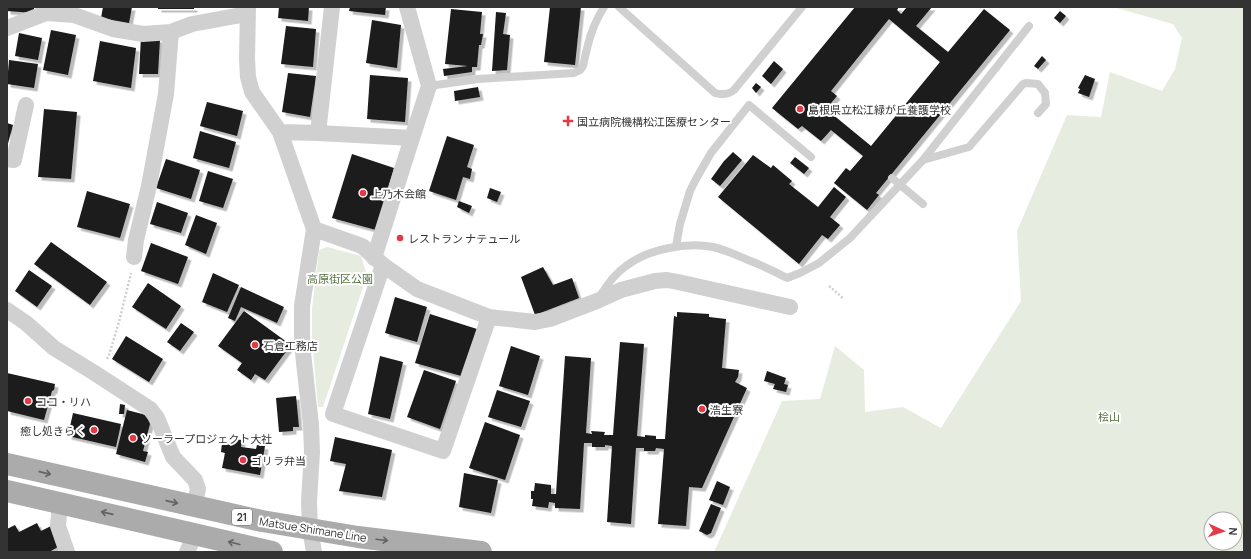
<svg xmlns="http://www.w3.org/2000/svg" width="1251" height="559" font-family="Manrope,'Noto Sans JP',sans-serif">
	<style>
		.green { fill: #e6ecdf; fill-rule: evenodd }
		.building { fill: #1a1a1a; fill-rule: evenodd; filter: url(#shadow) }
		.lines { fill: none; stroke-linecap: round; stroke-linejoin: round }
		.path { stroke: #cdcdcd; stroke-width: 2.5; stroke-dasharray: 2 2; stroke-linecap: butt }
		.lane { stroke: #d0d0d0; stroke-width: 8 }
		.street { stroke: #d0d0d0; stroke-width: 16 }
		.primary { stroke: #ababab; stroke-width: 22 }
		.oneway { stroke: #636363 }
		.poi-dot { fill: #e63946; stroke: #fff; stroke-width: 1.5 }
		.labels { text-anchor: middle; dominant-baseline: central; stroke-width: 4; stroke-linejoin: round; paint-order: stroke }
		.shield { fill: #fff; stroke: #707070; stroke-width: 1 }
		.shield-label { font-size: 10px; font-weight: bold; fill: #333 }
		.poi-label { font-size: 11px; fill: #333; stroke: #fff; text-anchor: start }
		.park-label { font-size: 11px; fill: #56703f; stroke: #fff }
		.street-label { font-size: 11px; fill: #333; stroke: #fff }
	</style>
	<defs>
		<filter id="shadow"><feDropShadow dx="3.5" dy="3.5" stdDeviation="0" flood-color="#0004"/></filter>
	</defs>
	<rect width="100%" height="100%" fill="#fff"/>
	<path class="green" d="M1113,7H1244V552H714L782,401L820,399L835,346L864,370L865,412L903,407L941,428L1021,301L1017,231L1067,115L1101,117L1110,72L1162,91L1175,69L1182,38L1173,24ZM1211,519H1235V543H1211Z
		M327,247L361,256L367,275L323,407H318L312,338V309L319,250Z"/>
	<path class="building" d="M7,7H34V13L7,11Z
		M103,7H132L129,23L101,18Z
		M158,7H194V9H158Z
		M279,7H309L308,21L278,18Z
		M350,7H386L385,15L349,11Z
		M550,7H581L575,65L544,62Z
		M855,7H899L897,10L901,14L907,7H932L916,26L948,52L984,9L1010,30L876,193L879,195L867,210L834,183L846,168L850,171L863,156L831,130L821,141L802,126L798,129L772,108ZM889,19L940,62L871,146L826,109L837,96L831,91Z
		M451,9L482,12L480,34H483L481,45H479L477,67H472V72L444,76L443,69L468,66L445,64Z
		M1060,11L1066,16L1060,23L1054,18Z
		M496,12L506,13L503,34L510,35L507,70L492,71Z
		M372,20L401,25L397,68L366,63Z
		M286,26L316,29L313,67L281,64Z
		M51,30L76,35L68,75L43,70Z
		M19,33L42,38L38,60L15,56Z
		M141,37L160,39L158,74H139Z
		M100,41L136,48L131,88L93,81Z
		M1042,56L1046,60L1038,69L1034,66Z
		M9,60L38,64L34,88L7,84Z
		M774,61L783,69L771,84L762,76Z
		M288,73L316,76L310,117L282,112Z
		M370,75L408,78L405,122L367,119Z
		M1085,75L1095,79L1089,97L1078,93L1080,89L1078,88Z
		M756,83L761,87L756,93L752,88Z
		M478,87L480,97L455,101L454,91Z
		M207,102L243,111L237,136L200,126Z
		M44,109L77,112L71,179L38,177Z
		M7,123L13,125L7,147Z
		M200,131L236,142L229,168L193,158Z
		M447,136L474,145L467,167L472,169L470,179L463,177L456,200L429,191Z
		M733,152L742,160L720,186L711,179L724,161Z
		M352,154L394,168L376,230L332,218Z
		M753,155L771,168L773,165L792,181L789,184L818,207L834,187L846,197L830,217L840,225L828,239L822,235L799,264L718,197Z
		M795,157L809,168L804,174L790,163Z
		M166,159L200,170L191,199L156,188Z
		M208,171L233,179L223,208L199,201Z
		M490,188L501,192L497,202L487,198Z
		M87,191L130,204L120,238L77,227Z
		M459,201L472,206L469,213L457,207Z
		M157,202L188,213L181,233L150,224Z
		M196,215L217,223L206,254L185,245Z
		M51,242L107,282L90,305L34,264Z
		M151,243L188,257L178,284L141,271Z
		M543,267L553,285L572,278L579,298L535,315L521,277Z
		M29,270L52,286L37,307L15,291Z
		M213,273L239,285L227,312L202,302Z
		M148,283L181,306L166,329L132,307Z
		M241,287L284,307L277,323L241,307L235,321L228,318Z
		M395,297L427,307L417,342L385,333Z
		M244,311L291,345L265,380L255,374L251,380L237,370L242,363L218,346Z
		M677,312L709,314V317L726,319L722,368L739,370L738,377L735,382L747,388L702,488L689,487L686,526L658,524L664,449L656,448L655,451H644V448H636L631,524L607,522L612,446L605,445V447H592V443H584L580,509L555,508V503L549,502L548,508L532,506L533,499H531V491H534L535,483L551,485V494H556L565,356L591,358L586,433L592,434L591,431L605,432L604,435H613L620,342L644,344L637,436L645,437V435L656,436V439H665L674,316L677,317Z
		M430,314L477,329L461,376L415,363Z
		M181,323L194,332L180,351L167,342Z
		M126,336L163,359L149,382L112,359Z
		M511,346L540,356L528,395L499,386Z
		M380,356L403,362L390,419L368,414Z
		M424,370L456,381L440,429L407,417Z
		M767,371L786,378L784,384L788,385L786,392L773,389L775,384L764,381Z
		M7,373L55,384L54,390L52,391L44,420L7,411Z
		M497,390L530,401L521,427L488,417Z
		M296,396L299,427H293V431L279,432L276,398Z
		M120,404L125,405L124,414H119Z
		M127,410L146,415L150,424L143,451L148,452L145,462L116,454Z
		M73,413L121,424L116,447L68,436Z
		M485,422L520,435L505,480L469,468Z
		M335,437L392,450L382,497L339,491L346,464L330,461Z
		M232,439L242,440L241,447L256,449L257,445L265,446L260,475L222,468L225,453L221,452L222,443L231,445Z
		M464,473L498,480L491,513L459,507Z
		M717,481L730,487L723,505L709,500Z
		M711,504L721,508L711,533L707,535L699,531Z
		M37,523L41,531L51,526L58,547L49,552H7V529L15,525L19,532Z"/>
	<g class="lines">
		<path class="path" d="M829,286L844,299
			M107,359L109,355L119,322L131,273"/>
		<path class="lane" d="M619,7L715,93C722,95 728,95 734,90L802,7
			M429,86L478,79L574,73L580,70L583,66C588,43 591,28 604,7
			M923,160L969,147L1023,84L1026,83L1038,84L1045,93L1046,104L1038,113
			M892,178L923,204
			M676,246L680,224L690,191L696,179L711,153L749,105L811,157
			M599,298C606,286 614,274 626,266C648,249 686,242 713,247C726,250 736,255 748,260C761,265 774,271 787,278L800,273L819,263L850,238L923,160L1029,26"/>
		<path class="street" d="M248,7L247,59L248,77L252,92L280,132L314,229L302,306V344L311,425L312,452L309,501L310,529L314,552
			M7,28L46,13L74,15L113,29L143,34L171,32L192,24L247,14
			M280,132L318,133L332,7
			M318,133L412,138L429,86L407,7
			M7,159L14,160L26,105
			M314,229L362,246L383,265L417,289L489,317L535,322L550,319L597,301L621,290L655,281L667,280L678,282L790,307
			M134,257L136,240L149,186L166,94L171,32
			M374,258L412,138
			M383,265L333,414L443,451L489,317
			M7,310L26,323L54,348L93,372L150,409L157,418L173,457L195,480L198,489L194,507
			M60,502L58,526L67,552
			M187,552L195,534"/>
		<path class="primary" d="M7,464L262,521L358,537L481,552
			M7,491L272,552"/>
	</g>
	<defs><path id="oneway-shaft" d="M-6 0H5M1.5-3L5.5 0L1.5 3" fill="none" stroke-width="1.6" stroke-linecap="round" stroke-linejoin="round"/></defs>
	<g class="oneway">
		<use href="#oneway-shaft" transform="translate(45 473) rotate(13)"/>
		<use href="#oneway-shaft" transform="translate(172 502) rotate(13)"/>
		<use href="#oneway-shaft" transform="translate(107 513) rotate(-167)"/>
		<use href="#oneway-shaft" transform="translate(382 540) rotate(7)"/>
		<use href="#oneway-shaft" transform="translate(234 543) rotate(-166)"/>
	</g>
	<g class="poi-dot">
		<circle cx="800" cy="109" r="4"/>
		<path d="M566 115h4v4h4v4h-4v4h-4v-4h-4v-4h4z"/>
		<circle cx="363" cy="193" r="4"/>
		<circle cx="400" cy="238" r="4"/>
		<circle cx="255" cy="345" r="4"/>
		<circle cx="28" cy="401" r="4"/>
		<circle cx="702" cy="409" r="4"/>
		<circle cx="94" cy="430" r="4"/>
		<circle cx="133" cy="438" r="4"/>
		<circle cx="243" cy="460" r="4"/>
	</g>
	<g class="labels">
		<rect class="shield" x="232" y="509" width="20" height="16" rx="3"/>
		<g class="shield-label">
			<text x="242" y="517">21</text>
		</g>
		<g class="poi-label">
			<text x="808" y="109">島根県立松江緑が丘養護学校</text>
			<text x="577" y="121">国立病院機構松江医療センター</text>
			<text x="371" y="193">上乃木会館</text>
			<text x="408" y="238">レストラン ナテュール</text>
			<text x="263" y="345">石倉工務店</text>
			<text x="36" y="401">ココ・リハ</text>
			<text x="710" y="409">浩生寮</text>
			<text x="86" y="430" text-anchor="end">癒し処きらく</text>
			<text x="141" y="438">ソーラープロジェクト大社</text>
			<text x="251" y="460">ゴリラ弁当</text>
		</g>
		<g class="park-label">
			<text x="340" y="278">高原街区公園</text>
			<text x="1109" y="416">桧山</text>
		</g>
		<g class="street-label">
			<text transform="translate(313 529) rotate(9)">Matsue Shimane Line</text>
		</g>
	</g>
	<rect width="1251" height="559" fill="none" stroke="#333333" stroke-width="16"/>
	<g transform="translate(1223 531) rotate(93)"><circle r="19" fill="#ffffff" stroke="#adadad"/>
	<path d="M0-3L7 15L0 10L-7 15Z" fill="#e63946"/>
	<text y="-6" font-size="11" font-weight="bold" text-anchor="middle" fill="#333333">N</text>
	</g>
</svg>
